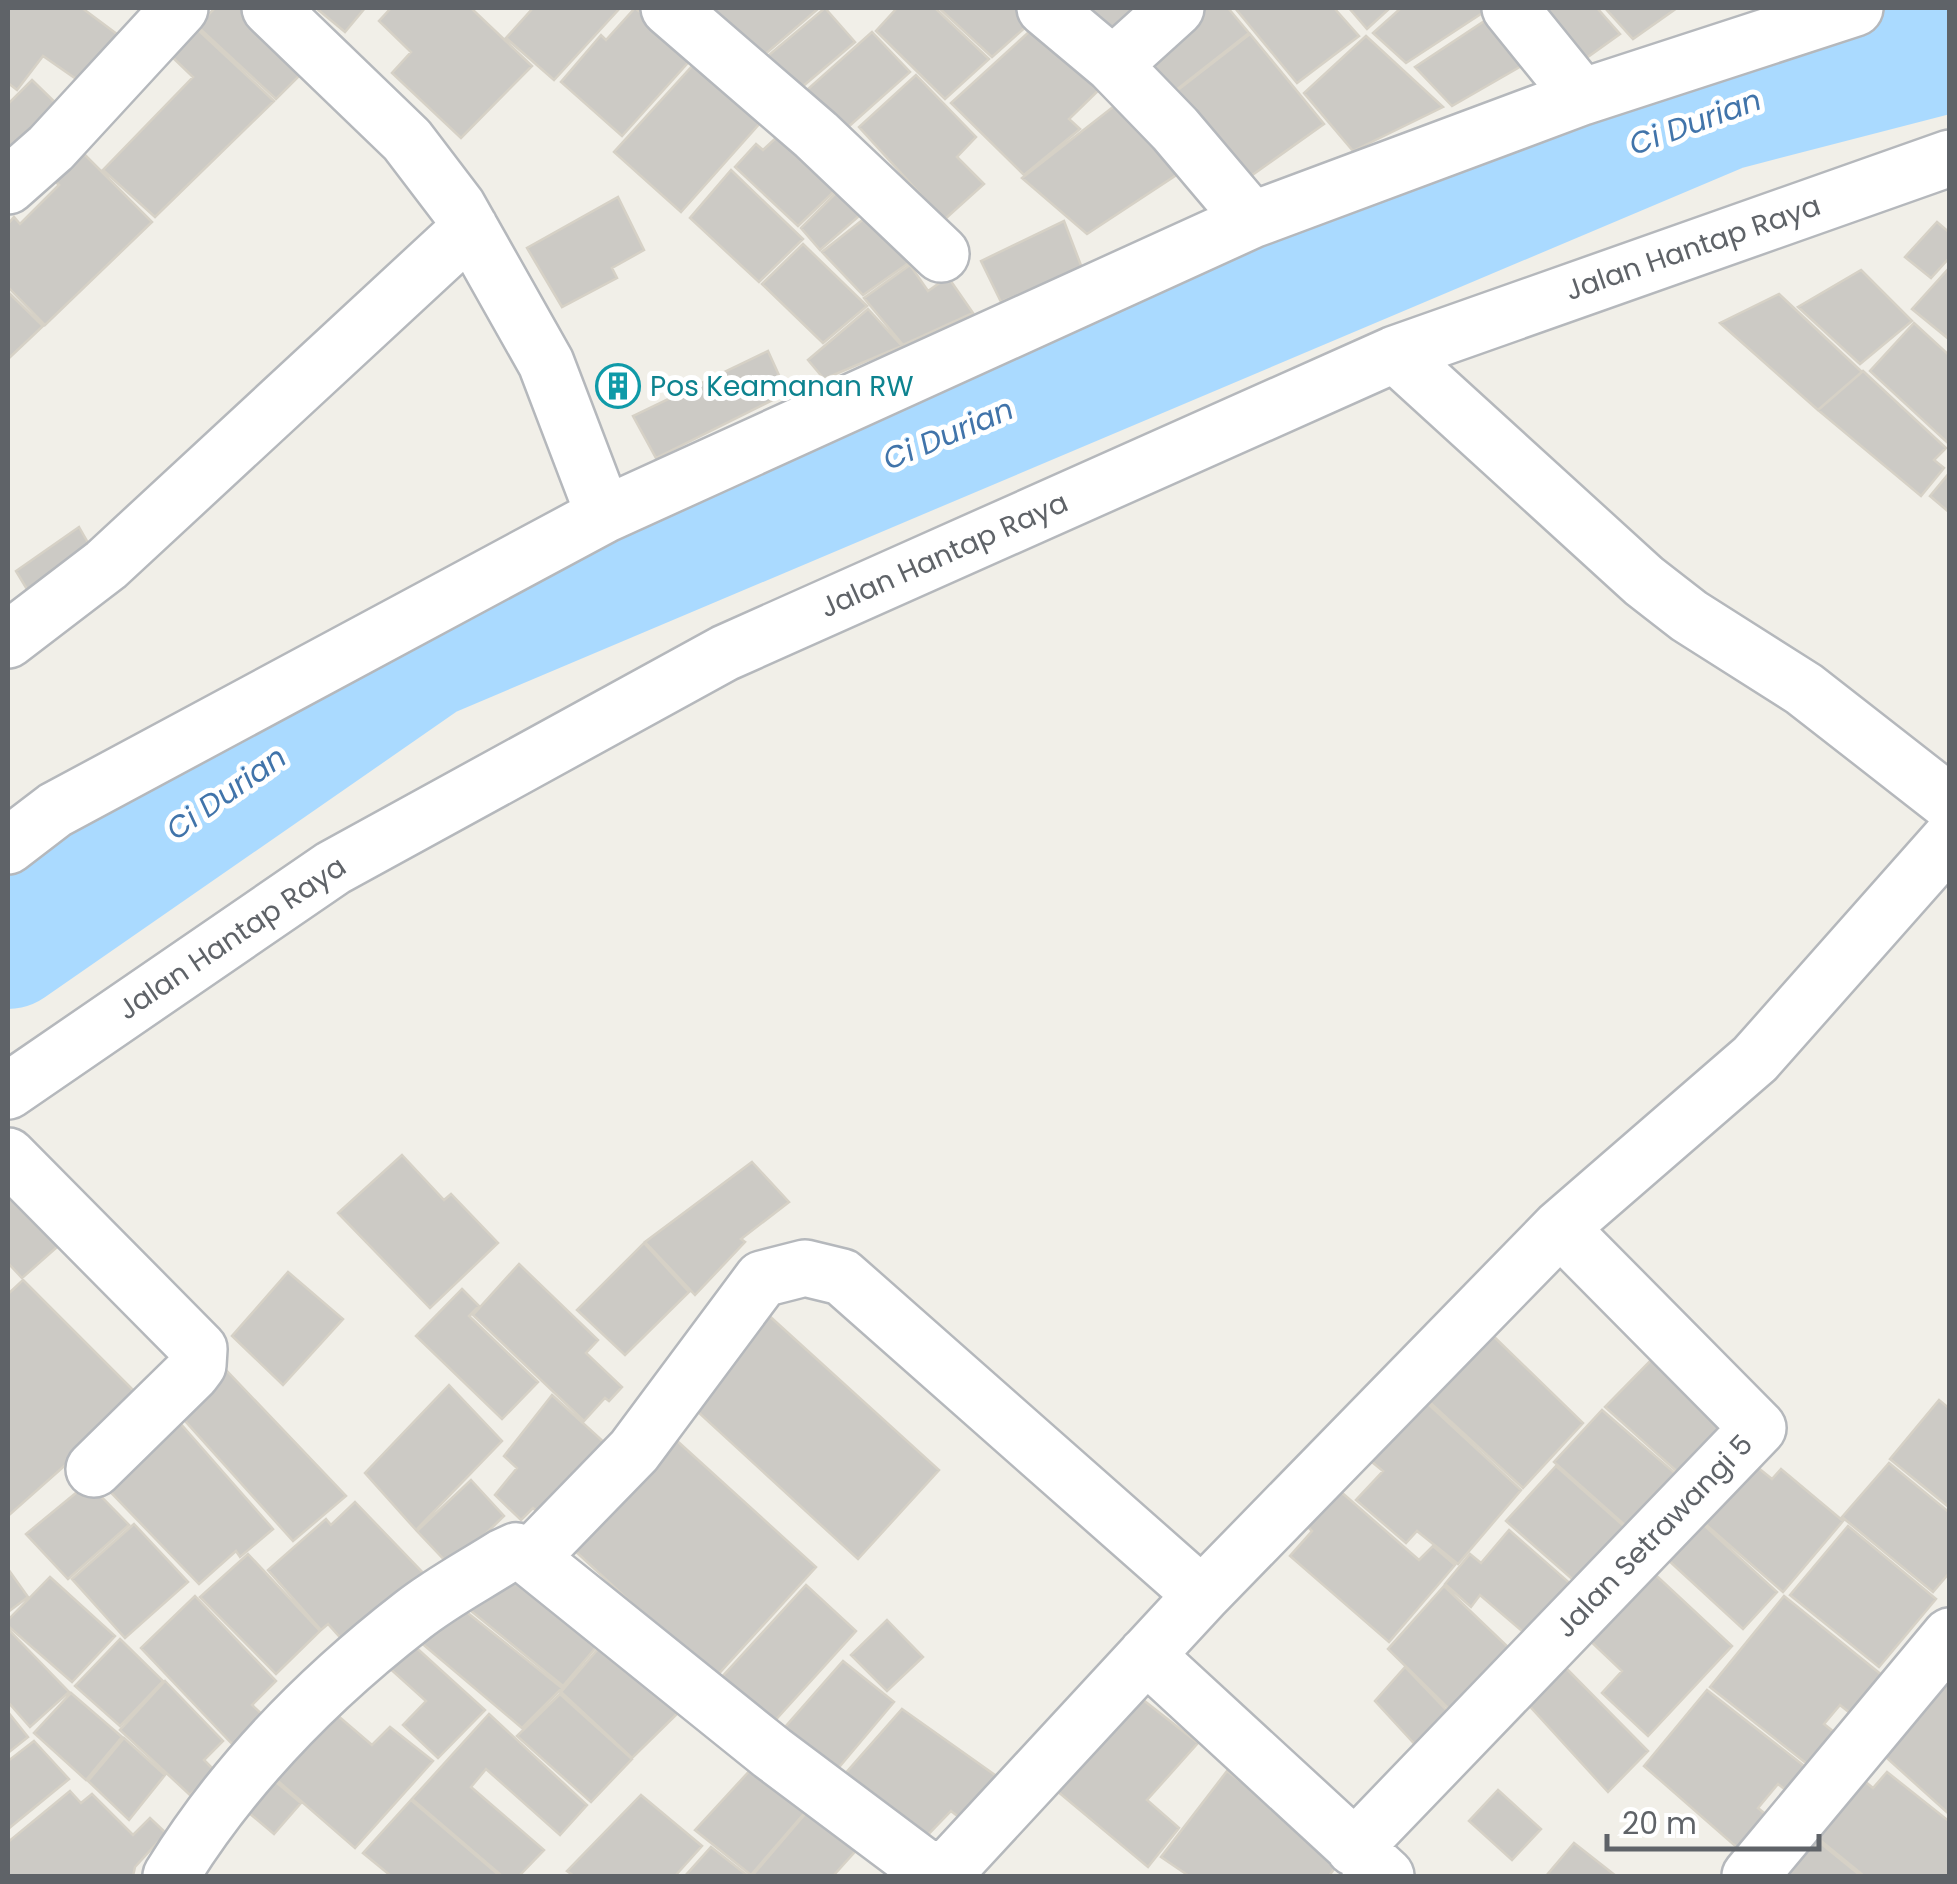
<svg xmlns="http://www.w3.org/2000/svg" width="1957" height="1884" font-family="Poppins,sans-serif">
	<style>
		.lines { fill: none; stroke-linecap: round; stroke-linejoin: round }
		.river { stroke: #aadaff; stroke-width: 128 }
		.building { fill: #cccac5; stroke: #d6d1c6; stroke-width: 2.5 }
		.street-casing { stroke: #b5b8bc; stroke-width: 60 }
		.street { stroke: #fff; stroke-width: 55 }
		.labels { text-anchor: middle; dominant-baseline: central; stroke-width: 10; stroke-linejoin: round; paint-order: stroke }
		.street-label { font-size: 28px; fill: #5f6368; stroke: #fff }
		.culture-label { font-size: 28px; fill: #0d838f; stroke: #fff; text-anchor: start }
		.water-label { font-size: 30px; font-style: italic; fill: #4174aa; stroke: #fff }
	</style>
	<rect width="100%" height="100%" fill="#f1efe8"/>
	<g class="lines">
		<path class="river" d="M8,945L426,655L1722,107L1950,48"/>
	</g>
	<path class="building" d="M8,8H82L129,43L92,90L43,56L17,90L8,83Z
		M215,8H245L309,66L276,99L197,26Z
		M316,8H365L345,32Z
		M391,8H471L532,66L461,138L392,73L411,52L379,21Z
		M533,8H620L554,80L506,38Z
		M635,8L695,55L622,136L561,82L601,35L606,40Z
		M692,8H819L749,68Z
		M825,8L855,42L782,104L750,71Z
		M897,8H935L989,59L945,99L876,31Z
		M939,8H1030L1039,15L992,57Z
		M1073,8H1165L1119,51Z
		M1201,8H1228L1249,33L1166,98L1137,65Z
		M1235,8H1334L1359,36L1297,83Z
		M1349,8H1390L1367,29Z
		M1401,8H1490L1406,63L1373,33Z
		M1504,8L1537,57L1452,106L1415,67Z
		M1519,8H1597L1620,34L1571,69Z
		M1605,8H1677L1633,39Z
		M1041,21L1105,84L1069,119L1080,129L1024,175L951,103Z
		M195,27L274,101L155,217L103,170L193,77L169,54Z
		M872,32L910,72L837,137L799,97Z
		M1250,34L1324,124L1241,183L1170,96Z
		M1366,36L1443,107L1353,151L1304,93Z
		M694,64L762,121L681,212L614,152Z
		M916,75L976,137L957,157L984,184L944,220L859,127Z
		M32,80L65,112L8,172V104Z
		M1118,103L1190,166L1087,234L1022,178Z
		M779,135L847,179L798,226L735,167L756,144L763,150Z
		M82,152L152,222L45,325L8,287V224L14,217L20,224L59,185L54,180Z
		M731,170L803,239L759,282L690,218Z
		M849,180L874,203L820,250L801,228Z
		M618,197L644,250L612,268L617,278L562,307L527,248Z
		M879,207L910,262L863,295L822,252Z
		M1064,221L1082,268L1001,302L981,261Z
		M1937,222L1950,233V257L1931,278L1905,257Z
		M803,244L867,306L823,343L762,284Z
		M910,265L928,291L948,277L973,313L903,345L864,298Z
		M1950,267V340L1912,309Z
		M1861,270L1912,321L1860,364L1798,307Z
		M8,292L43,326L8,359Z
		M1779,294L1862,372L1818,410L1720,323Z
		M868,309L902,346L824,379L808,360Z
		M1914,323L1950,356V445L1870,371Z
		M768,351L787,393L656,458L633,416Z
		M620,367L634,396L617,406L601,377Z
		M1863,371L1946,448L1934,460L1944,468L1921,496L1818,410Z
		M1950,472V513L1930,496Z
		M79,527L91,548L28,591L16,571Z
		M402,1155L444,1200L451,1194L498,1243L430,1308L338,1213Z
		M752,1162L789,1202L741,1239L745,1242L695,1295L645,1242Z
		M8,1177L74,1232L22,1278L8,1263Z
		M644,1243L689,1292L625,1355L577,1310Z
		M519,1264L598,1340L586,1353L622,1387L609,1401L605,1398L584,1421L473,1315Z
		M288,1272L343,1319L283,1385L232,1336Z
		M23,1280L141,1398L8,1516V1294Z
		M462,1289L479,1306L469,1316L538,1382L502,1419L416,1336Z
		M765,1312L939,1470L858,1559L685,1400Z
		M1486,1329L1583,1423L1523,1488L1425,1398Z
		M1656,1355L1728,1426L1682,1476L1605,1407Z
		M227,1371L346,1496L293,1541L178,1413Z
		M449,1385L502,1441L416,1530L365,1473Z
		M552,1395L617,1454L552,1525L533,1508L521,1520L495,1495L517,1468L504,1456Z
		M1424,1400L1521,1490L1458,1564L1417,1531L1406,1543L1356,1500L1383,1471L1372,1462Z
		M1939,1400L1950,1409V1508L1890,1459Z
		M1602,1410L1684,1481L1636,1535L1554,1462Z
		M173,1415L273,1529L240,1557L236,1551L199,1584L97,1478Z
		M675,1439L816,1567L714,1679L574,1550Z
		M1746,1458L1772,1479L1781,1469L1843,1521L1783,1592L1703,1522Z
		M1889,1463L1950,1513V1572L1933,1592L1842,1517Z
		M1556,1466L1635,1536L1587,1592L1506,1521Z
		M471,1480L504,1516L451,1567L417,1531Z
		M88,1483L129,1525L68,1579L26,1534Z
		M1340,1491L1419,1560L1433,1546L1455,1565L1389,1642L1290,1556L1312,1531L1308,1527Z
		M355,1502L426,1576L346,1644L328,1624L321,1630L268,1570L326,1519L331,1525Z
		M1694,1516L1777,1592L1743,1629L1666,1558Z
		M134,1524L188,1582L125,1638L72,1579Z
		M1848,1526L1936,1599L1879,1667L1790,1595Z
		M1509,1530L1573,1586L1529,1637L1480,1595L1471,1607L1445,1584L1470,1554L1481,1563Z
		M248,1554L320,1631L276,1674L200,1597Z
		M507,1566L603,1639L563,1686L470,1610Z
		M1647,1567L1732,1646L1648,1736L1602,1693L1622,1671L1585,1636Z
		M8,1569L28,1597L8,1612Z
		M50,1577L115,1636L72,1682L8,1626V1620Z
		M806,1585L856,1631L771,1725L721,1678Z
		M1444,1586L1509,1648L1449,1709L1388,1649Z
		M195,1596L276,1681L252,1705L266,1718L235,1747L141,1648Z
		M1784,1596L1883,1676L1850,1713L1840,1705L1824,1724L1839,1736L1811,1767L1710,1687Z
		M454,1602L562,1688L522,1728L412,1635Z
		M887,1620L923,1657L887,1691L851,1655Z
		M8,1629L69,1692L30,1727L8,1702Z
		M120,1639L163,1681L120,1726L75,1686Z
		M605,1641L686,1705L632,1758L561,1692Z
		M410,1642L485,1710L438,1758L403,1725L426,1701L387,1666Z
		M843,1661L894,1702L830,1778L779,1734Z
		M1559,1661L1648,1751L1608,1792L1524,1700Z
		M1405,1667L1452,1716L1420,1750L1375,1701Z
		M1950,1669V1815L1878,1750Z
		M165,1681L223,1741L204,1760L215,1771L190,1795L120,1730Z
		M1707,1690L1808,1769L1788,1792L1778,1784L1758,1808L1769,1817L1741,1851L1644,1766Z
		M71,1693L122,1737L86,1780L34,1733Z
		M560,1694L632,1759L591,1802L517,1736Z
		M1142,1699L1198,1743L1147,1800L1179,1828L1148,1867L1051,1786Z
		M330,1709L372,1745L390,1727L433,1761L355,1848L263,1768Z
		M902,1709L1002,1780L965,1822L951,1811L918,1845L836,1784Z
		M8,1712L28,1737L8,1753Z
		M489,1714L587,1805L560,1835L486,1769L471,1787L544,1850L519,1876H502L412,1799Z
		M124,1738L165,1775L129,1820L88,1781Z
		M34,1741L69,1779L8,1829V1761Z
		M754,1766L814,1802L751,1875L695,1830Z
		M1227,1771L1342,1858L1329,1876H1189L1161,1857Z
		M264,1772L301,1803L274,1834L237,1803Z
		M1887,1772L1950,1822L1948,1876H1864L1815,1836L1862,1779L1873,1788Z
		M1498,1790L1541,1829L1512,1860L1469,1821Z
		M70,1791L81,1803L92,1794L133,1835L150,1818L166,1833L135,1867L133,1876H8V1842Z
		M641,1795L702,1846L675,1876H574L567,1871Z
		M411,1800L500,1876H391L363,1853Z
		M812,1806L862,1844L833,1876H752Z
		M1808,1833L1861,1876H1767Z
		M1574,1843L1616,1876H1546Z
		M711,1847L748,1876H685Z"/>
	<g class="lines">
		<g class="street-casing">
			<path id="street" d="M270,8L407,140L458,207L546,363L604,515
				M669,8L816,135L941,254
				M1045,8L1113,65L1175,129L1252,220
				M1510,8L1582,97
				M1113,65L1176,8
				M8,186L51,148L180,8
				M1395,354L1644,581L1689,616L1804,689L1950,803
				M8,640L106,565L470,228
				M8,846L55,810L604,515L1252,220L1582,97L1855,8
				M8,1091L333,868L725,653L1395,354L1950,158
				M8,1156L199,1349L198,1365L192,1373L94,1469
				M530,1558L634,1451L762,1279L805,1268L842,1277L1202,1595
				M1146,1655L1386,1876
				M1354,1848L1758,1428L1560,1228
				M171,1876C233,1775 320,1687 413,1615C441,1593 473,1576 503,1557L516,1551L530,1558L772,1753L924,1867L944,1869L953,1864L1202,1595L1560,1228L1755,1059L1950,839
				M1750,1876L1950,1636"/>
		</g>
		<use href="#street" class="street"/>
	</g>
	<defs>
		<g id="building-ring" transform="scale(2.25)"><circle r="9.5" fill="#fff" stroke="#0f9aa8" stroke-width="1.5"/><path d="M-4-6H4V6H1V3H-1V6H-4ZM-2.5-4.3h1.7v1.8h-1.7ZM.8-4.3h1.7v1.8H.8ZM-2.5-1h1.7V.8h-1.7ZM.8-1h1.7V.8H.8Z" fill="#0f9aa8"/></g>
	</defs>
	<g fill-rule="evenodd">
		<use href="#building-ring" x="618" y="386"/>
	</g>
	<g class="labels">
		<g class="street-label">
			<text transform="translate(1693 248) rotate(-19)">Jalan Hantap Raya</text>
			<text transform="translate(944 555) rotate(-24)">Jalan Hantap Raya</text>
			<text transform="translate(232 938) rotate(-34)">Jalan Hantap Raya</text>
			<text transform="translate(1654 1536) rotate(-46)">Jalan Setrawangi 5</text>
		</g>
		<g class="culture-label">
			<text x="650" y="386">Pos Keamanan RW</text>
		</g>
		<g class="water-label">
			<text transform="translate(1695 122) rotate(-20)">Ci Durian</text>
			<text transform="translate(948 434) rotate(-23)">Ci Durian</text>
			<text transform="translate(226 793) rotate(-35)">Ci Durian</text>
		</g>
	</g>
	<rect width="1957" height="1884" fill="none" stroke="#5f6368" stroke-width="20"/>
	<path d="M1607 1834v15h212v-15" fill="none" stroke="#5f6368" stroke-width="5"/>
	<text x="1622" y="1834" font-size="30" fill="#5f6368" stroke="#ffffff" stroke-width="8" paint-order="stroke">20 m</text>
</svg>
